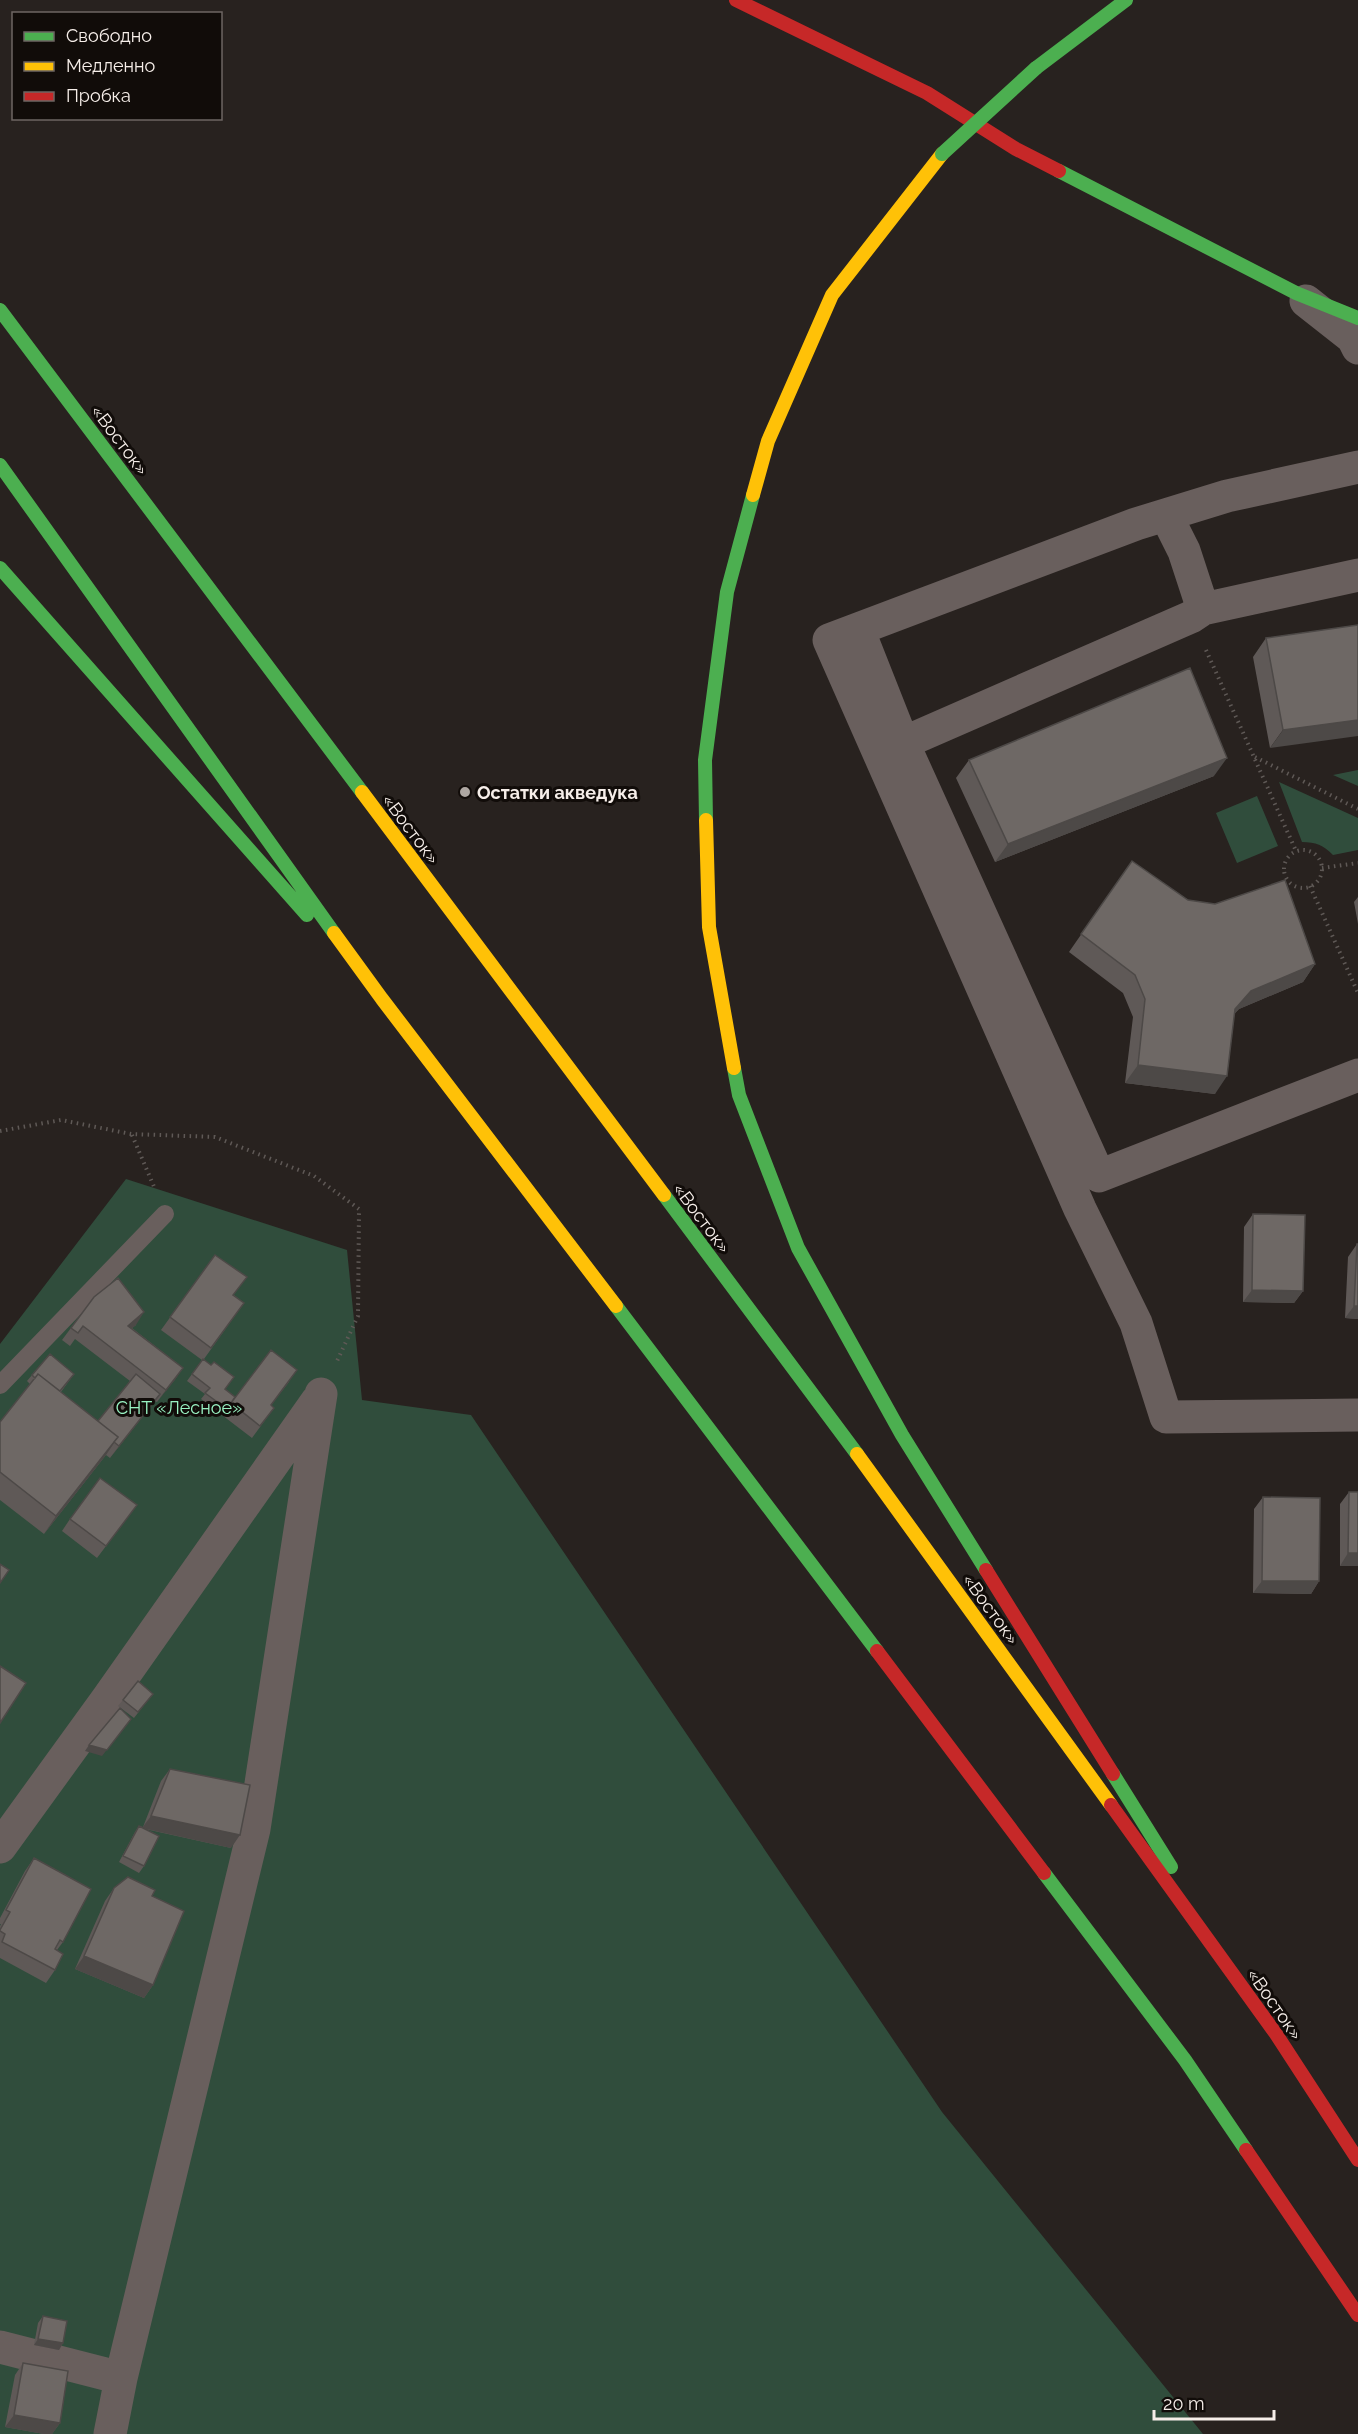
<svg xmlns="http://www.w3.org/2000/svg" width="1358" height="2434" font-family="Raleway,sans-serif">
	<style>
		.green { fill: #304d3c }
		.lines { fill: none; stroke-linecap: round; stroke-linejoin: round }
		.path { stroke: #5f5956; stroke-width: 4; stroke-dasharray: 1.5 4.5; stroke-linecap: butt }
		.lane { stroke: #695f5d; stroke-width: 18 }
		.street { stroke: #695f5d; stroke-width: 33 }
		.fast { stroke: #4caf50; stroke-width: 14 }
		.slow { stroke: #ffc107; stroke-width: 14 }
		.jam { stroke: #c62828; stroke-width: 14 }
		.fast-bridge { stroke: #4caf50; stroke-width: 14 }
		.wall { fill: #5f5957 }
		.shaded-wall { fill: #4d4947 }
		.building { fill: #6e6865; stroke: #4d4947; stroke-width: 1.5 }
		.poi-dot { fill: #aea7a2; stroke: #110c09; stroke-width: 2 }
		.labels { text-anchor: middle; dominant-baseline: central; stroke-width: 6; stroke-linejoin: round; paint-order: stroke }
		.street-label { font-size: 18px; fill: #f6eee9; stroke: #110c09 }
		.poi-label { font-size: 18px; font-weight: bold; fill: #f6eee9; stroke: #110c09; text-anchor: start }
		.park-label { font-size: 18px; fill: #99f3c3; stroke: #110c09 }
	</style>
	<rect width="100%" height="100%" fill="#28221f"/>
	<path class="green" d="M1358,770V786L1333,775Z
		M1279,782L1358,818V850L1333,855C1323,845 1316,842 1302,842Z
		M1257,796L1278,846L1237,863L1216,813Z
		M126,1179L347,1250L362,1400L471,1415L942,2112L1203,2434H0V1344Z"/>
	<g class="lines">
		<path class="path" d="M1206,650L1296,851
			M1255,757L1358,809
			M1284 869a19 19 0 1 1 38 0a19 19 0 1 1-38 0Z
			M1322,868L1358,863
			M1310,886L1358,993
			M0,1131L61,1120L131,1134L215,1137L314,1176L359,1209L358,1316L337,1361
			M132,1135L155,1189"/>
		<path class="lane" d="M0,1385L165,1214"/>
		<path class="street" d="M1306,301L1353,338L1358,348
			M1358,467L1227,496L1136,524L829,640L1080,1209L1136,1323L1166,1417L1358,1415
			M1166,515L1184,551L1203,609
			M858,629L903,743L1099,1176L1358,1075
			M903,743L1191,617L1203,609L1358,575
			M0,1847L108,1698L317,1401
			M0,2347L121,2378
			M110,2434L121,2378L254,1829L321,1394"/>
		<path class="fast" d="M1036,68L1126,0
			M1059,171L1296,293L1358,318
			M0,310L362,792
			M0,465L334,933
			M0,568L307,915
			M706,820L705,760L727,592L753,495
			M734,1068L739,1095L798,1248L902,1435L986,1570
			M664,1195L857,1454
			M616,1306L877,1651
			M1113,1774L1171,1867
			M1044,1873L1185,2060L1246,2150"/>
		<path class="slow" d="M753,495L768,441L832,295L942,154
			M362,792L664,1195
			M706,820L709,927L734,1068
			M334,933L382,999L616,1306
			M857,1454L1111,1805"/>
		<path class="jam" d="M736,0L927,93L1016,149L1059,171
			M986,1570L1113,1774
			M877,1651L1044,1873
			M1111,1805L1276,2034L1358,2160
			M1246,2150L1358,2315"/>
		<path class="fast-bridge" d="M942,154L1036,68"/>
	</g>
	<path class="wall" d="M1358,625L1270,748L1253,657L1266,638Z
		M969,760L1214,776L995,862L956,778Z
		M1132,861L1188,900L1215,904L1315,964L1303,982L1239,1009L1234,1014L1215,1094L1125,1083L1133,1017L1123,993L1069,952Z
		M1358,897V924L1354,902Z
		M1253,1214L1303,1291L1294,1303L1243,1302L1244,1227Z
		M1357,1244H1358V1319L1345,1318L1348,1257Z
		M215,1255L234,1295L244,1303L204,1359L225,1389L235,1397L289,1382L271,1405L274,1408L252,1438L201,1399L205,1394L187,1381L202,1360L161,1330Z
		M94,1297L136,1325L132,1328L183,1368L157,1402L155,1401L110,1458L106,1455L44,1534L0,1500V1422L30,1384L27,1381L32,1375L74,1374L61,1392L98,1421L130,1381L75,1339L70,1346L62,1340Z
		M1349,1492H1358V1566H1340V1504Z
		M1263,1497L1319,1581L1311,1594L1253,1593L1254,1509Z
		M137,1505L97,1558L62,1531L70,1519Z
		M123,1700H148L134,1718L118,1706Z
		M170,1769L231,1848L145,1829L144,1866L139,1873L119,1862L135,1832L139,1826L143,1827L161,1781Z
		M34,1858L63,1942L57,1950L55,1970L46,1983L0,1958V1926L1,1924H0V1918L25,1871Z
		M114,1888L152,1896L153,1985L144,1998L75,1969L105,1901Z
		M43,2316L63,2343L59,2350L34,2345L38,2323Z
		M23,2363L60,2423L52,2434H44L5,2427L15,2375Z"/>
	<path class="shaded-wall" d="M1358,720V736L1270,748L1283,730Z
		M1227,758L1214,776L995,862L1008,844Z
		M1315,964L1303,982L1239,1009L1222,1027L1235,1009L1251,991Z
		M1138,1065L1227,1076L1215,1094L1125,1083Z
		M1252,1290L1303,1291L1294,1303L1243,1302Z
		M1354,1306H1358V1319L1345,1318Z
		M144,1312L136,1325L120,1338L128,1326Z
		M183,1368L175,1380L157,1402L166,1390Z
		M160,1394L151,1406L110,1458L119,1446Z
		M118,1437L106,1455L44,1534L56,1516Z
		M1348,1553H1358V1566H1340Z
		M1262,1581H1319L1311,1594L1253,1593Z
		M131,1719L102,1756L85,1751L89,1745Z
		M151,1816L240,1835L231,1848L142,1828Z
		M84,1956L153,1985L144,1998L75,1969Z
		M38,2339L63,2343L59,2350L34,2345Z
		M14,2415L60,2423L52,2434H44L5,2427Z"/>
	<path class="building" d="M1358,625V720L1283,730L1266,638Z
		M1190,668L1227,758L1008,844L969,760Z
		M1132,861L1188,900L1215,904L1285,880L1315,964L1251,991L1235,1009L1227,1076L1138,1065L1145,999L1135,975L1081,934Z
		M1253,1214L1305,1215L1303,1291L1252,1290Z
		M1357,1244H1358V1306H1354Z
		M215,1255L247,1277L233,1295L244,1303L211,1348L170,1317Z
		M118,1278L144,1312L128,1326L183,1368L166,1390L83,1326L78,1333L71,1328L94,1297Z
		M271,1350L297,1370L271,1405L274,1408L260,1426L231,1403Z
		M50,1354L74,1374L60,1391L38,1374L35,1378L32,1375Z
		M203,1359L211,1365L214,1362L234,1377L225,1389L235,1397L227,1409L205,1393L210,1388L192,1374Z
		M38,1374L118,1437L56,1516L0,1472V1422Z
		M136,1374L160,1394L119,1446L114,1442L118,1437L98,1421Z
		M100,1478L137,1505L106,1546L70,1519Z
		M1349,1492H1358V1553H1348Z
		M1263,1497L1320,1498L1319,1581H1262Z
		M0,1564L9,1570L0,1583Z
		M0,1666L26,1683L0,1723Z
		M138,1681L153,1694L138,1712L123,1700Z
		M120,1708L131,1719L107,1750L89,1745Z
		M170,1769L250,1785L240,1835L151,1816Z
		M139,1826L159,1836L144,1866L123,1856Z
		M34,1858L91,1889L63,1942L60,1940L55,1949L63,1954L55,1970L2,1942L5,1934L0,1931V1930L10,1912L6,1910Z
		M128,1877L155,1890L152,1896L184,1911L153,1985L84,1956L114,1888Z
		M43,2316L67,2321L63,2343L38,2339Z
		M23,2363L68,2371L60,2423L14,2415Z"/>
	<circle class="poi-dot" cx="465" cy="792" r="6"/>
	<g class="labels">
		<g class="street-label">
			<text transform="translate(120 440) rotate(53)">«Восток»</text>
			<text transform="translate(411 829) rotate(53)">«Восток»</text>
			<text transform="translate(702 1218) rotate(53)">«Восток»</text>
			<text transform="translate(991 1609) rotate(54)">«Восток»</text>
			<text transform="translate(1275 2004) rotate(55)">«Восток»</text>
		</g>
		<g class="poi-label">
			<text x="477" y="792">Остатки акведука</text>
		</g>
		<g class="park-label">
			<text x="179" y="1407">СНТ «Лесное»</text>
		</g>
	</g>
	<rect x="12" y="12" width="210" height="108" fill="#110c09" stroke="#6d6663" stroke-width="1.5"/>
	<rect x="24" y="32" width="30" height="9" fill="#4caf50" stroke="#6d6663" stroke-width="1.5"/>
	<text x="66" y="42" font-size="18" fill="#f6eee9">Свободно</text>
	<rect x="24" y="62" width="30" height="9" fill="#ffc107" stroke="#6d6663" stroke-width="1.5"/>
	<text x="66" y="72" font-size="18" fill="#f6eee9">Медленно</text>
	<rect x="24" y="92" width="30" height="9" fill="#c62828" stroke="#6d6663" stroke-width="1.5"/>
	<text x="66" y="102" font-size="18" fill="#f6eee9">Пробка</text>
	<path d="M1154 2410v9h120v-9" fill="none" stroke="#f6eee9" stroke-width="3"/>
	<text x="1163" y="2410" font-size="18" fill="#f6eee9" stroke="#110c09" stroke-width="4.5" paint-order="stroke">20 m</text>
</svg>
